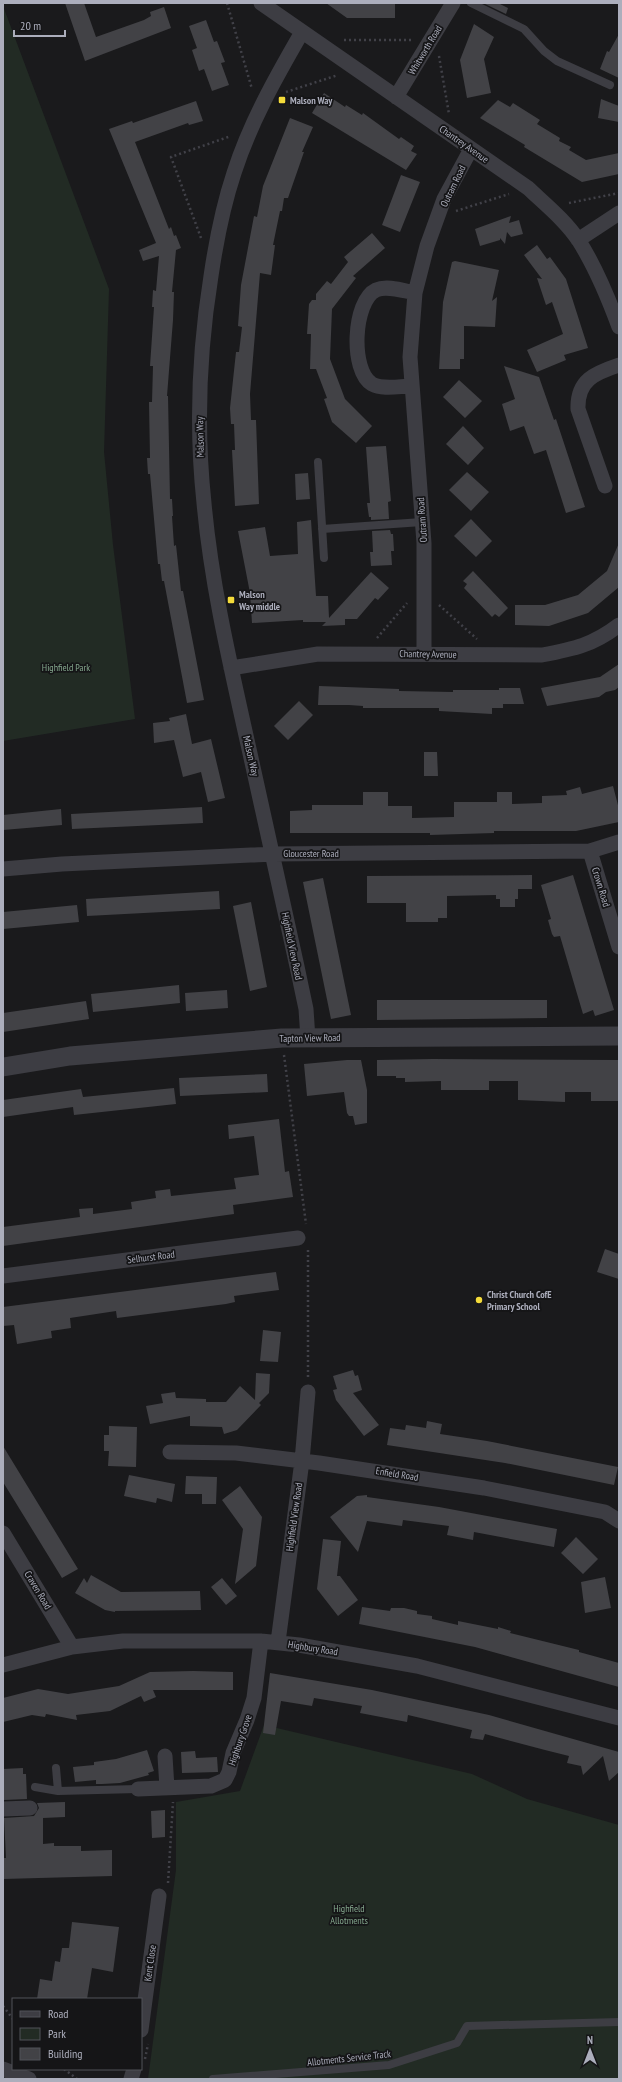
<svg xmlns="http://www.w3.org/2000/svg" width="622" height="2082" font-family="'PT Sans Narrow',sans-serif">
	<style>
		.green { fill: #222b24 }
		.building { fill: #424246 }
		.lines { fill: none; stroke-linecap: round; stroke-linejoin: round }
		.path { stroke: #414148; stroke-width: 2.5; stroke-dasharray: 2 3; stroke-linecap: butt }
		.service { stroke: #3d3d43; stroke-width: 8 }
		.minor { stroke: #3d3d43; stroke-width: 15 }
		.tertiary { stroke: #3d3d43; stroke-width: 19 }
		.poi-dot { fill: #f4db3a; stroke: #151517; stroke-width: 1.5 }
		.labels { text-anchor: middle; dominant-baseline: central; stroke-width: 3.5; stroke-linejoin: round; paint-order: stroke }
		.street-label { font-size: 10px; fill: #acaebc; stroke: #151517 }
		.poi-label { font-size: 10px; font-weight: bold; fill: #acaebc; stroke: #151517; text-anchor: start }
		.park-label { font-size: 10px; fill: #84a78d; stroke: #151517 }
	</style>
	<rect width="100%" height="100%" fill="#1a1a1c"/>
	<path class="green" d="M3,6L109,289L104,452L113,545L135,719L3,741Z
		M264,1725L472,1774L527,1799L619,1825V2079H148L176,1870V1802L240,1791Z"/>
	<path class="building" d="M65,3H84L96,37L144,20L151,16L150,12L164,7L171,28L85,61Z
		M326,3H395V18H347Z
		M483,3H498L508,8L506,14Z
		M206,20L214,42L217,41L225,62L221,63L229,85L212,91L204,69L199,71L192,50L197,48L189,26Z
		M474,24L494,37L484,59L491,93L467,98L460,60Z
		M619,34V78L600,69L607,51L609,52Z
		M324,93L345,107L346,105L362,115L363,113L399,139L401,137L414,146L411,151L417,154L406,170L312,113Z
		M601,99L619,106V122L598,118Z
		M498,100L510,107L513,103L540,120L537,124L560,138L559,141L571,147L569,150L586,160L619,153V174L582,182L524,147L525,145L480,118Z
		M196,101L203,121L189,125L188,123L135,142L169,229L171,227L174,236L176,235L181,248L176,250L172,292H174L173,320L167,396H168L170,499H172L173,516H172L174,546L176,545L181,591H183L204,700L187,703L164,581H162L160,564H158L150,474H148L147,458H150L149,402H152L153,366H150L154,307H152L153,290L156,291L159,256L143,261L139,250L156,243L109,129L132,121L133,123Z
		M290,118L313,127L302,152H304L288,198H284L282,211H280L273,245H275L271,275L260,273L250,394L251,420H256L259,504L235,506L232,450H235L234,424H231L230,408L236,352H239L242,327L238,326L241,285L254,216L257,217L263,186Z
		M401,175L420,182L400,232L382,225Z
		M511,216L509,223L519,220L523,234L511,237L507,232L505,244L500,238V240L480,246L475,229Z
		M372,233L385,248L353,276L356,278L332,309L330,359L345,399L372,426L356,443L332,422L324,399L327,398L316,369H310L311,334H307L309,304L312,300H316V294L327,281L331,284L348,262L344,257Z
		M537,245L547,259L550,257L566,279L588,348L564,355L566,360L537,372L527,350L563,334L552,302L546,305L537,278L542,279L524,255Z
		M455,261L499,270L492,301L497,297L495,327L464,326V359H460V369H439L443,302L452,262Z
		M504,366L539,377L554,420L556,419L585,507L566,513L546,450L534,454L524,426L510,431L502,404L515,399Z
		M459,380L482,401L465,418L443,397Z
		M463,426L484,448L468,465L446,444Z
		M386,446L391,501L388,502L389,519L371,520V517H369L367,503H370L366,447Z
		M467,472L489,492L471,511L449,490Z
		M308,473L310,499L296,500L295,474Z
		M471,519L492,541L476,557L454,536Z
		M311,520L316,596H328L329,618L371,572L389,588L378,600L375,598L357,619H345V625L322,626L326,622H303V620L252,623L250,593L238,531L265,527L270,556L298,554L297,522Z
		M390,530L391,534H393L394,551H391L392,565L371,566L370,552H373L372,531Z
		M619,543V587L588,613L549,626L515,625V605H545L578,595L607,571Z
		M473,571L508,608L499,617L495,614L492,617L464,588L467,584L463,581Z
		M619,664V687L615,690L606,692L599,697L547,706L541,688L600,677Z
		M319,686L399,689V691L453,692V690H499V688H520L524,704H503V708H492V714L439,711V708H363V706L349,705H318Z
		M299,701L313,715L288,740L274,726Z
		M186,714L192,744L211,739L225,798L208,802L201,772L183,777L174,740L154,743L153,723L170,721L169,718Z
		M424,752H437L438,776H424Z
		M613,786L619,809V822L576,831H494V833L430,835V833H290V811L312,810V805H363V792H388V806H412V818L454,817V802H497V792H512V804L542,803V796L567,795L566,791L580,787L582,794Z
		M202,807L203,823L72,829L71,814Z
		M61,809L62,825L3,830V815Z
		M532,875V889H518V899H515V907H500V899H496V895L447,896V918H438V922H406V903H367V876Z
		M573,875L614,1010L595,1016L593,1010L583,1014L560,936L554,937L552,934L548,920L551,919L541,885Z
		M323,878L351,1015L331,1019L303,882Z
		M219,891L220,909L87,916L86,899Z
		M251,902L267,987L250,991L233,906Z
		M77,905L79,922L3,929V912Z
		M179,985L180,1003L93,1012L91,994Z
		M227,990L228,1008L186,1011L185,993Z
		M377,1000H547V1018L377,1020Z
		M86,1001L89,1019L3,1032V1013Z
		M433,1059L619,1060V1101H591V1092H565V1102L518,1100V1081H489V1090H441V1081L405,1082V1078H396V1076H377V1060Z
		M347,1060H361L367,1090V1123L355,1125L353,1116H349L347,1113L344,1092L307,1096L304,1064Z
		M267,1074L268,1092L180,1096L179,1078Z
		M174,1088L176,1104L74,1115L73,1107L3,1117V1100L81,1089L83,1097Z
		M279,1119L285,1172L289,1171L293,1197L233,1205L234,1214L3,1246V1227L80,1217L79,1209L93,1208V1214L132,1209L131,1202L156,1198L155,1191L170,1189L171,1196L236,1189L234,1178L259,1175L254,1136L229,1139L228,1125Z
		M605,1249L619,1254V1279L597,1272Z
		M276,1272L279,1290L234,1296L235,1302L226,1304L117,1318L116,1311L70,1318L71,1328L51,1331L52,1338L17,1344L14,1325L3,1326V1307Z
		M263,1330L281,1332L278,1362L260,1361Z
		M353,1370L355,1376L358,1375L362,1390L353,1393L379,1425L364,1436L336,1400L333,1390L337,1389L333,1376Z
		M256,1373L270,1374L269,1393L259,1403L261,1405L237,1430L224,1434L222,1427L190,1426V1416L150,1424L146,1406L163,1403L161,1394L175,1392L176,1398L206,1399V1402H226L240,1386L255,1400Z
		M427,1421L442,1424L440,1434L487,1441L618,1467L614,1485L505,1463L387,1445L390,1428L405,1430L406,1425L426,1428Z
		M109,1426L137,1427L136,1467L108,1466L109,1451H104V1435H109Z
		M3,1446L78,1569L62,1578L3,1482Z
		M129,1475L175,1484L172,1502L157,1498L156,1503L124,1496Z
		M186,1476L217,1477L216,1504H202V1494H185Z
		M240,1486L262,1517L256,1566L235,1584L243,1529L222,1500Z
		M367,1495V1497L439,1507L557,1529L554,1547L474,1532L473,1540L447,1535L449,1526L403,1520L402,1526L367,1521L358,1552L330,1517L357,1496Z
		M576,1537L598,1559L583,1574L561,1553Z
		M323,1539L341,1541L337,1576H340L358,1600L338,1616L317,1589Z
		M91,1575L121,1592L200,1591L201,1610L115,1611V1612L105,1610L75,1593L84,1578L87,1583Z
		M605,1577L611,1608L585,1613L581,1582Z
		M222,1578L237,1596L226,1605L211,1587Z
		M362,1607L390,1611L391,1608H404L417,1611V1614L432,1616V1619L458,1625V1621L498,1629V1627L511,1631L510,1633L579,1650V1652L619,1663V1687L475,1647L359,1624Z
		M193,1671L233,1672V1690H153L156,1697L144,1702L141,1696L110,1711L76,1715L77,1720L46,1714L45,1717L32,1715L3,1722V1698L38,1689L68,1694L119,1686L150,1672Z
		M270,1673L372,1690L489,1715L619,1752V1772L609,1781L603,1756L583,1775L581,1766L567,1763L569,1756L545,1750L485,1734L483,1740L470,1738L472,1730L408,1715L407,1722L360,1713L362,1706L314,1698L312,1706L281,1701L275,1735L263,1733Z
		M147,1750L154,1771L148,1773L149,1775L120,1783L102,1784H96V1780L75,1782L73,1767L94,1765V1762L116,1759Z
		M195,1751L196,1758L217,1757L218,1772L182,1773L181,1752Z
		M23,1768V1774H26L27,1799L4,1800L3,1769Z
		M65,1802V1817L43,1818V1844L54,1843V1846H81V1851L112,1850V1876L3,1879V1858H6L4,1818L34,1816L39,1808L37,1803Z
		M165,1810V1837L152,1838L151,1811Z
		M72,1922L119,1927L113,1972L92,1968L87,1999H37L40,1979L52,1981L55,1961L60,1962L62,1948H69Z"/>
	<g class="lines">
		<path class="path" d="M227,3L252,89
			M344,40H413
			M439,56L449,114
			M286,92L338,75
			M569,203L619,193
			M456,211L509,194
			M201,238L171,157L231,136
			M439,605L477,639
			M377,638L407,603
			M284,1055L306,1224
			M308,1377V1250
			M168,1883L173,1802
			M3,2006L13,2019
			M145,2059L148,2044
			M64,2069L77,2079"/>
		<path class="service" d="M471,3L524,29L544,51L557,61L610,85
			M318,462L324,558
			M322,529L422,522
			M56,1768L58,1791
			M35,1787L58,1791L138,1789
			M213,2079L389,2065L457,2043L467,2026L619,2022"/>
		<path class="minor" d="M261,3L528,188C545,204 566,221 579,241C596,268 608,297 619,327
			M302,32C276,77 250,123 234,173C223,206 216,242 211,276C199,351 196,428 204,503C212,592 234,680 253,767C271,847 289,928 306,1009L308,1039
			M396,97L453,3
			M578,240L619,213
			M412,386C400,386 383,390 372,384C350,371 353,301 376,290C387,285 404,291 415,293
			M605,486L578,409C577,380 595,373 619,365
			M424,654V543L410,357L415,293L427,246L444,199L471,149
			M231,668L318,654L542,655C574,649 593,645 619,625
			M590,851L619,947
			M3,869L62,864L273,854L590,851L619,842
			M3,1276L298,1238
			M170,1452L236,1453L319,1463L484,1488L605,1512L619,1521
			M3,1533L72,1647
			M278,1642L302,1461L308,1392
			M3,1665L72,1647L123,1641H261L299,1645L417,1666L619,1718
			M165,1756L167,1788
			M138,1789L211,1786L225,1780L229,1772L233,1753L247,1720L254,1698L261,1641
			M3,1809L30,1808
			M141,2030L159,1896
			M3,2069L29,2079
			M131,2079L134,2069"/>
		<path class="tertiary" d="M3,1067L70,1056L282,1038L619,1036"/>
	</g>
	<g class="poi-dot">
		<rect x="278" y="96" width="8" height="8" rx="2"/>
		<rect x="227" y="596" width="8" height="8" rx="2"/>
		<circle cx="479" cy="1300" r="4"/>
	</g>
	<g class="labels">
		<g class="street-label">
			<text transform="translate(425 50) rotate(-59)">Whitworth Road</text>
			<text transform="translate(464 144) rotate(35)">Chantrey Avenue</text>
			<text transform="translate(453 186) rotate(-64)">Outram Road</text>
			<text transform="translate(200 437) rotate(-91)">Malson Way</text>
			<text transform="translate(422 520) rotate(-94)">Outram Road</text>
			<text transform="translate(428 654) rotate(1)">Chantrey Avenue</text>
			<text transform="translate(251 756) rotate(77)">Malson Way</text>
			<text x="311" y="853">Gloucester Road</text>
			<text transform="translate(601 887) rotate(73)">Crown Road</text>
			<text transform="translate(292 946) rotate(78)">Highfield View Road</text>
			<text transform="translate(310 1038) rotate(-1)">Tapton View Road</text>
			<text transform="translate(151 1257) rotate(-7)">Selhurst Road</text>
			<text transform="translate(397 1474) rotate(9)">Enfield Road</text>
			<text transform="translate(294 1517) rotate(-82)">Highfield View Road</text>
			<text transform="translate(38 1590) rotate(59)">Craven Road</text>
			<text transform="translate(313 1648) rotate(9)">Highbury Road</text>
			<text transform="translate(240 1740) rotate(-71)">Highbury Grove</text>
			<text transform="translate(150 1963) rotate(-82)">Kent Close</text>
			<text transform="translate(349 2058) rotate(-6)">Allotments Service Track</text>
		</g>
		<g class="poi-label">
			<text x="290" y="100">Malson Way</text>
			<text x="239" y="594">Malson<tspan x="239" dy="12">Way middle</tspan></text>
			<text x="487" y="1294">Christ Church CofE<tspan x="487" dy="12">Primary School</tspan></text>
		</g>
		<g class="park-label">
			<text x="66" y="667">Highfield Park</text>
			<text x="349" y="1908">Highfield<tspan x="349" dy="12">Allotments</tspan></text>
		</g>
	</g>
	<rect width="622" height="2082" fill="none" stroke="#acaebc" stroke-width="8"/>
	<rect x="12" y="1998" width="130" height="72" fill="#151517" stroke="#515259"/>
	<rect x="20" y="2011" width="20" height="6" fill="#3d3d43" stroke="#515259"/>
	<text x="48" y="2018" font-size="12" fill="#acaebc">Road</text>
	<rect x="20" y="2028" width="20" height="12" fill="#222b24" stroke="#515259"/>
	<text x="48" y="2038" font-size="12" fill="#acaebc">Park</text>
	<rect x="20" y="2048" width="20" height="12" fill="#424246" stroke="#515259"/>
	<text x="48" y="2058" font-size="12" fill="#acaebc">Building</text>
	<g transform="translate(590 2050)" stroke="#151517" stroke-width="3" paint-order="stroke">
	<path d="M0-3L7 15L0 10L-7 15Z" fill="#acaebc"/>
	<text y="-6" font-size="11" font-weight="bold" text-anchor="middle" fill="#acaebc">N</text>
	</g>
	<path d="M14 30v6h51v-6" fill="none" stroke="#acaebc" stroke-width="2"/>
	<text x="20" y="30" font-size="12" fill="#acaebc" stroke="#151517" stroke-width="3" paint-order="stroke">20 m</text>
</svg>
